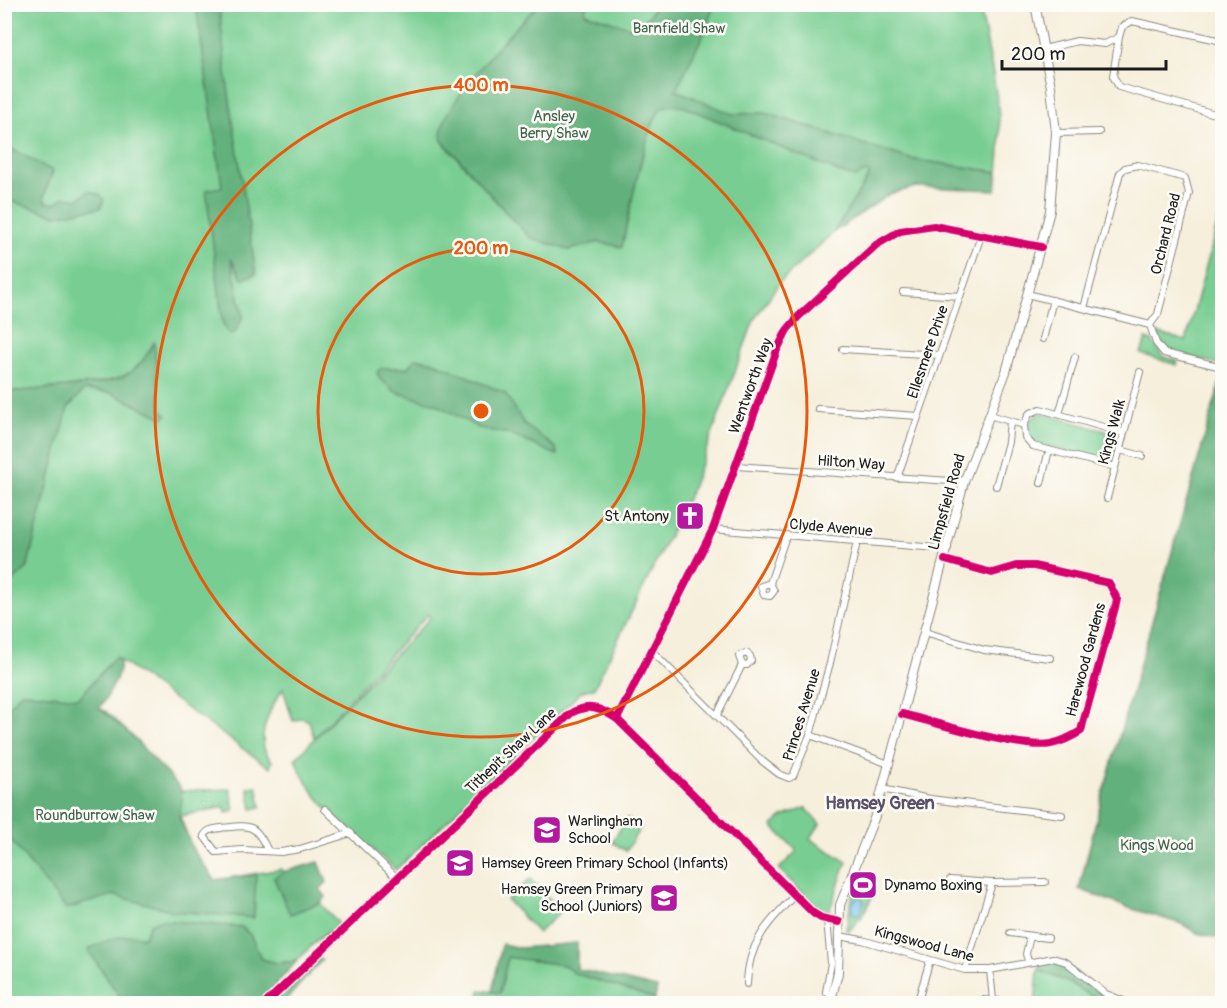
<svg xmlns="http://www.w3.org/2000/svg" width="1227" height="1008" font-family="Pangolin,sans-serif">
	<style>
		.green { fill: #78ce92; stroke: #4a7557; stroke-width: 1.5 }
		.forest { fill: #62b17c; stroke: #3f664c; stroke-width: 1.5 }
		.water { fill: #70c3ec; stroke: #467084; stroke-width: 1.5 }
		.lines { fill: none; stroke-linecap: round; stroke-linejoin: round }
		.street-casing { stroke: #89867c; stroke-width: 8 }
		.secondary-casing { stroke: #89867c; stroke-width: 10 }
		.street { stroke: #fff; stroke-width: 6 }
		.secondary { stroke: #fff; stroke-width: 8 }
		.cycleway-casing { stroke: #fdfcf7; stroke-width: 11 }
		.cycleway { stroke: #d6006c; stroke-width: 8 }
		.ring { fill: none; stroke: #e8590c; stroke-width: 3 }
		.labels { text-anchor: middle; dominant-baseline: central; stroke-width: 5; stroke-linejoin: round; paint-order: stroke }
		.park-label { font-size: 15px; fill: #41634b; stroke: #fdfcf7 }
		.street-label { font-size: 15px; fill: #1c1c1c; stroke: #fdfcf7 }
		.poi-label { font-size: 15px; fill: #1c1c1c; stroke: #fdfcf7; text-anchor: start }
		.quarter-label { font-size: 18px; font-weight: bold; fill: #5b516b; stroke: #fdfcf7 }
		.centre { fill: #e8590c; stroke: #fdfcf7; stroke-width: 3 }
		.ring-label { font-size: 18px; text-anchor: middle; font-weight: bold; fill: #e8590c; stroke: #fdfcf7; stroke-width: 5; stroke-linejoin: round; paint-order: stroke }
	</style>
	<rect width="100%" height="100%" fill="#fdfcf7"/>
	<filter id="ink" filterUnits="userSpaceOnUse"><feTurbulence type="fractalNoise" baseFrequency=".0167" numOctaves="2"/><feDisplacementMap in="SourceGraphic" scale="12" xChannelSelector="R" yChannelSelector="G"/><feConvolveMatrix kernelMatrix="1 2 1 2 8 2 1 2 1" color-interpolation-filters="sRGB"/></filter>
	<filter id="wash" filterUnits="userSpaceOnUse"><feTurbulence type="fractalNoise" baseFrequency=".008" numOctaves="4" result="noise"/><feDisplacementMap in="SourceGraphic" scale="24" xChannelSelector="R" yChannelSelector="G"/><feGaussianBlur stdDeviation="1.35" result="paint"/><feColorMatrix in="noise" values="0 0 0 0 0 0 0 0 0 0 0 0 0 0 0 0 0 1.4 0 .05"/><feComposite in="paint" operator="in"/></filter>
	<g filter="url(#wash)">
		<rect width="100%" height="100%" fill="#f6efdc"/>
		<path class="green" d="M4,5H540L500,45L474,76L442,141L512,219L531,237L569,250L599,242L622,246L641,154L657,114L704,33L714,5H980C989,60 1006,116 998,172L910,159L765,113L734,114L871,174L834,232L779,283L754,320L691,491L594,688L582,691L396,870C361,838 311,805 295,759L430,618L428,614L314,738L309,721L302,718L293,721L283,689C270,707 252,743 272,761L270,768L115,657L79,698L107,712L133,737L180,791L230,789L234,811L226,813L225,807L180,816L193,850L215,880L282,869L283,872L274,878L290,913L320,903L340,925L317,940L297,961L277,963L259,1003H5L4,404L19,391L4,392Z
			M586,5H655L650,15L635,29L585,13Z
			M1222,207L1221,354L1222,365L1166,351L1157,333L1186,341Z
			M1146,339L1152,341L1162,356L1178,361L1177,365L1141,354Z
			M1041,413L1116,434L1120,438L1115,460L1111,464L1036,443L1028,435C1027,423 1030,418 1041,413Z
			M257,786L261,807L252,809L248,787Z
			M806,808L820,824L810,839L847,862C841,873 832,910 827,914L820,911L779,869L797,851L772,826L782,817Z
			M627,818L641,827L626,851L612,842Z
			M530,879L561,911L538,933L507,900Z
			M853,889L872,897L861,918L849,931L846,930Z
			M507,957L564,965L574,973L647,995L655,999L654,1004H478L480,990L500,993Z
			M1038,970L1070,983L1102,1003L1035,1004Z"/>
		<path class="forest" d="M540,4L586,5L585,13L635,29L650,15L655,5H714L704,33L676,90L732,114L765,113L910,159L998,172L996,190L916,187L890,194L834,232L870,174L866,172L856,177L841,173L685,107C678,106 668,103 662,108C647,119 627,224 622,247L599,242L569,250L531,238L512,219L442,140C431,116 519,21 540,4Z
			M196,5H219L227,81L256,274L242,279L231,258L243,317L234,334L229,335L223,324L206,190L222,187Z
			M6,146L53,171L44,196L45,201C53,206 58,203 64,197L78,199L89,191L100,195L104,200L100,208L55,215L5,199Z
			M154,342L161,409L167,415L163,418L112,393L84,390L68,408L27,568L5,589V392C29,390 106,386 124,376C139,368 147,356 154,342Z
			M416,358L434,362L505,393L525,425L556,448L557,455L509,434L479,428L436,404L396,392L379,378L377,372L382,368H407Z
			M1222,376V939L1197,933L1182,924L1126,907L1079,889L1102,797Z
			M115,657L120,660C121,674 108,697 99,708L133,737L180,788L182,800L179,816L193,850L215,880L256,875L254,918L173,911L113,895L66,909L5,833V711L21,692L79,698Z
			M319,862L327,882L320,889L326,897L320,903L290,914L274,878L283,872Z
			M159,920L242,927L251,936L261,959L278,963L297,961L259,1003H124L88,950C103,941 127,931 144,937L150,924Z
			M577,943V969L657,988L655,999L574,973L564,965L508,957L500,993L492,992L502,944L520,948Z
			M319,957L322,960L283,1003L269,1004Z
			M1053,960L1068,966L1103,995L1127,1003H1102L1070,983L1039,970V961Z"/>
		<path class="water" d="M859,896L864,901L861,912L856,915L852,912V903Z"/>
	</g>
	<g filter="url(#ink)">
		<g class="lines">
			<g class="street-casing">
				<path id="street" d="M1119,37L1113,76L1119,87L1222,116
					M1044,49L1077,41L1105,44L1119,37L1122,27L1132,21L1222,41
					M1056,133L1099,132
					M903,292L960,296
					M1027,294L1150,325L1158,314L1189,193L1185,178L1138,165L1125,168L1120,173L1084,308
					M1150,325L1156,343L1164,353L1222,367
					M1043,339L1053,300
					M843,349L939,355
					M818,409L918,416
					M1059,414L1075,357
					M989,415L1024,425L1029,414L1040,409L1124,433
					M1024,425L1025,437L1033,446L1115,467
					M1120,450L1142,456
					M737,466L964,482
					M897,478L982,233
					M1041,483L1049,450
					M996,486L1008,442L1010,421
					M1107,498L1140,372
					M713,529L948,549
					M770,583L774,591L770,596L764,595L761,586L770,583L786,536
					M925,632L984,650L1050,658
					M653,652L761,760L779,774L789,778L793,776L810,735L830,663L857,542
					M902,714C934,722 1022,750 1051,744C1061,742 1073,736 1081,731L1083,723L1116,604L1117,599L1109,583L1034,566H1016L992,573L945,560
					M717,715L742,665H747L751,661L750,656L746,653L739,656L742,665
					M617,719L713,529L777,350L787,330L799,316L876,245L900,231L934,226L1041,247
					M810,735L889,764
					M882,789L930,799L1062,815
					M325,809L397,878
					M268,851C255,822 249,825 221,828C214,829 208,829 204,836L216,852L242,850L281,852L300,849L351,833
					M950,880L992,883L1045,882
					M827,920L831,963L826,992L833,995
					M1010,933L1048,938
					M839,936L862,940L965,970H990L1053,958L1066,962L1106,994L1131,1004
					M1028,961L1026,954L1030,936
					M965,970L992,883
					M990,970L993,1000
					M747,984C748,943 768,922 796,894
					M981,1000L1016,1002
					M917,1004L930,960"/>
			</g>
			<g class="secondary-casing">
				<path id="secondary" d="M265,1004L570,714C587,703 601,708 617,719L813,913L821,918L839,922
					M830,1004L838,973L840,905L875,816L964,482L1006,372L1050,211L1056,133L1051,87L1035,4"/>
			</g>
			<use href="#street" class="street"/>
			<use href="#secondary" class="secondary"/>
			<g class="cycleway-casing">
				<path id="cycleway" d="M902,714C934,722 1022,750 1051,744C1061,742 1073,736 1081,731L1083,723L1116,604L1117,599L1109,583L1034,566H1016L992,573L945,560
					M617,719L713,529L777,350L787,330L799,316L876,245L900,231L934,226L1041,247
					M265,1004L570,714C587,703 601,708 617,719L813,913L821,918L839,922"/>
			</g>
			<use href="#cycleway" class="cycleway"/>
		</g>
	</g>
	<g class="ring">
		<circle cx="481" cy="411" r="163"/>
		<circle cx="481" cy="411" r="326"/>
	</g>
	<defs>
		<g id="church-square" transform="scale(1.5)"><rect x="-9" y="-9" width="18" height="18" rx="4" fill="#b5179e" stroke="#fdfcf7"/><path d="M-1.2-6h2.4v3.5h3.3v2.4h-3.3V6h-2.4V-.1h-3.3v-2.4h3.3Z" fill="#fff"/></g>
		<g id="school-square" transform="scale(1.5)"><rect x="-9" y="-9" width="18" height="18" rx="4" fill="#b5179e" stroke="#fdfcf7"/><path d="M0-5L7-2L0 1L-7-2ZM-4 1L0 2.5L4 1V4Q0 6-4 4Z" fill="#fff"/></g>
		<g id="stadium-square" transform="scale(1.5)"><rect x="-9" y="-9" width="18" height="18" rx="4" fill="#b5179e" stroke="#fdfcf7"/><path d="M0-5a6.5 5 0 1 0 0 10a6.5 5 0 1 0 0-10ZM-3.5-1.8h7v3.6h-7Z" fill="#fff"/></g>
	</defs>
	<g fill-rule="evenodd">
		<use href="#church-square" x="690" y="516"/>
		<use href="#school-square" x="547" y="830"/>
		<use href="#school-square" x="460" y="863"/>
		<use href="#stadium-square" x="863" y="885"/>
		<use href="#school-square" x="664" y="898"/>
	</g>
	<g class="labels">
		<g class="park-label">
			<text x="679" y="28">Barnfield Shaw</text>
			<text x="554" y="116">Ansley<tspan x="554" dy="17">Berry Shaw</tspan></text>
			<text x="95" y="815">Roundburrow Shaw</text>
			<text x="1157" y="845">Kings Wood</text>
		</g>
		<g class="street-label">
			<text transform="translate(1166 234) rotate(-76)">Orchard Road</text>
			<text transform="translate(928 352) rotate(-71)">Ellesmere Drive</text>
			<text transform="translate(751 386) rotate(-70)">Wentworth Way</text>
			<text transform="translate(1112 432) rotate(-75)">Kings Walk</text>
			<text transform="translate(851 463) rotate(4)">Hilton Way</text>
			<text transform="translate(947 502) rotate(-74)">Limpsfield Road</text>
			<text transform="translate(831 528) rotate(5)">Clyde Avenue</text>
			<text transform="translate(1086 660) rotate(-75)">Harewood Gardens</text>
			<text transform="translate(802 715) rotate(-73)">Princes Avenue</text>
			<text transform="translate(511 751) rotate(-43)">Tithepit Shaw Lane</text>
			<text transform="translate(924 944) rotate(15)">Kingswood Lane</text>
		</g>
		<g class="poi-label">
			<text x="669" y="516" text-anchor="end">St Antony</text>
			<text x="568" y="821">Warlingham<tspan x="568" dy="17">School</tspan></text>
			<text x="481" y="863">Hamsey Green Primary School (Infants)</text>
			<text x="884" y="885">Dynamo Boxing</text>
			<text x="643" y="889" text-anchor="end">Hamsey Green Primary<tspan x="643" dy="17">School (Juniors)</tspan></text>
		</g>
		<g class="quarter-label">
			<text x="880" y="803">Hamsey Green</text>
		</g>
	</g>
	<circle cx="481" cy="411" r="9" class="centre"/>
	<g class="ring-label">
		<text x="481" y="91">400 m</text>
		<text x="481" y="254">200 m</text>
	</g>
	<rect width="1227" height="1008" fill="none" stroke="#fdfcf7" stroke-width="24"/>
	<path d="M1002 60v9h164v-9" fill="none" stroke="#1c1c1c" stroke-width="3"/>
	<text x="1011" y="60" font-size="18" fill="#1c1c1c" stroke="#fdfcf7" stroke-width="4.5" paint-order="stroke">200 m</text>
</svg>
